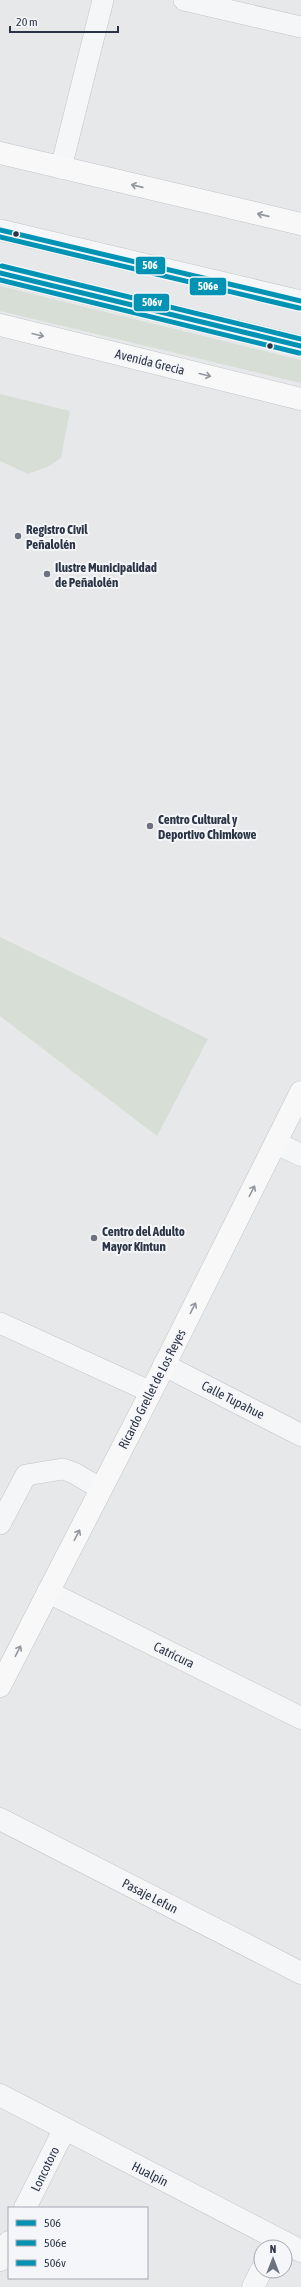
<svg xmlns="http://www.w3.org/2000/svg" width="301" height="2287" font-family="'Asap Condensed',sans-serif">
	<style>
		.green { fill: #d6ded6 }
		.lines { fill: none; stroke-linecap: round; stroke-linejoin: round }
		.lane-casing { stroke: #c4c6c8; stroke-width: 22 }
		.street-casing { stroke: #c4c6c8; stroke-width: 23 }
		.secondary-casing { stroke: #c4c6c8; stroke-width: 23 }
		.primary-casing { stroke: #c2c5c8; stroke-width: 23 }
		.lane { stroke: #f5f6f7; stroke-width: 21 }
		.street { stroke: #f5f6f7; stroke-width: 22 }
		.secondary { stroke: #f8f8f8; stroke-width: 22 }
		.primary { stroke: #f8f8f8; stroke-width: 22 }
		.bus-1-casing { stroke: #f4f6f9; stroke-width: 8 }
		.bus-2-casing { stroke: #f4f6f9; stroke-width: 8 }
		.bus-3-casing { stroke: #f4f6f9; stroke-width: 8 }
		.bus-1 { stroke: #0093b3; stroke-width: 5 }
		.bus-2 { stroke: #0093b3; stroke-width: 5 }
		.bus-3 { stroke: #0093b3; stroke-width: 5 }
		.oneway { stroke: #92969e }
		.bus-dot { fill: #2b3445; stroke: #f4f6f9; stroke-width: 1.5 }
		.poi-dot { fill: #6c737f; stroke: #f4f6f9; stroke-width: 1.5 }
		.labels { text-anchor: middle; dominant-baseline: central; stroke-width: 4; stroke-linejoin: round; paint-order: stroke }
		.street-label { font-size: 13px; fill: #2b3445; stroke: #f4f6f9 }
		.poi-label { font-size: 13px; font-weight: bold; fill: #2b3445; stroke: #f4f6f9; text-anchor: start }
		.line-badge { stroke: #f4f6f9; stroke-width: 1.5 }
		.badge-label { font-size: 11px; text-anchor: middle; font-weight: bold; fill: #fff }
	</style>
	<rect width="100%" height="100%" fill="#e6e8ea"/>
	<path class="green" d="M0,286L301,360V383L0,311Z
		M0,394L70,411L61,458L49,466L28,474L0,461Z
		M0,937L208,1039L157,1136L0,1016Z"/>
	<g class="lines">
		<g class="lane-casing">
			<path id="lane" d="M184,0L301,27
				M61,168L103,0
				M0,230L301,301
				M0,273L301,346
				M0,1323L151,1392
				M0,1524L26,1475L63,1469L74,1473L101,1489"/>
		</g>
		<g class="street-casing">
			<path id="street" d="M276,1143L301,1155
				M164,1365L301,1435
				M48,1592L301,1718
				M0,1819L301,1973
				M0,2095L301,2251
				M25,2208L64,2130
				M0,2260L9,2242
				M253,2287L261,2271"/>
		</g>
		<g class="secondary-casing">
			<path id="secondary" d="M0,1686L151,1392L301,1092"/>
		</g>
		<g class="primary-casing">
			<path id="primary" d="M0,153L301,224
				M0,325L301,399"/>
		</g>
		<use href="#lane" class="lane"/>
		<use href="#street" class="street"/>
		<use href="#secondary" class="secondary"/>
		<use href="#primary" class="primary"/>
		<g class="bus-1-casing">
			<path id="bus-1" d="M0,230L301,301
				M0,273L301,346"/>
		</g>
		<g class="bus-2-casing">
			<path id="bus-2" d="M0,237L299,308
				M0,280L299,353"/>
		</g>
		<g class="bus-3-casing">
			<path id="bus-3" d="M2,266L301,339"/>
		</g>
		<use href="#bus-1" class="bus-1"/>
		<use href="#bus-2" class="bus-2"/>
		<use href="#bus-3" class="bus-3"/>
	</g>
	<defs><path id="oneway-shaft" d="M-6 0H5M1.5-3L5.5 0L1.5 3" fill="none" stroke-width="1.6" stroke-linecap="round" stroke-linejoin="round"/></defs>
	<g class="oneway">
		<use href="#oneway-shaft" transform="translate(137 186) rotate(-167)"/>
		<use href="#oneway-shaft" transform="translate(263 215) rotate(-167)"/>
		<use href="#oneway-shaft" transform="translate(38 335) rotate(14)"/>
		<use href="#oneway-shaft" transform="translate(205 375) rotate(14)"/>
		<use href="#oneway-shaft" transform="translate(252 1191) rotate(-63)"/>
		<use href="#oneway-shaft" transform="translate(193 1308) rotate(-63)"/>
		<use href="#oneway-shaft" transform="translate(77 1535) rotate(-63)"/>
		<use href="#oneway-shaft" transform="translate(18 1651) rotate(-63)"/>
	</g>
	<g class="bus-dot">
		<circle cx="16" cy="234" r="3.5"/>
		<circle cx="270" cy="346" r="3.5"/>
	</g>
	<g class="poi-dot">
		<circle cx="18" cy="536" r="4"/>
		<circle cx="47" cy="574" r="4"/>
		<circle cx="150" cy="826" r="4"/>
		<circle cx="94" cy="1238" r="4"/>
	</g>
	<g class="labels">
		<g class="street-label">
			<text transform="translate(150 362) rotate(14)">Avenida Grecia</text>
			<text transform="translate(152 1389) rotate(-63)">Ricardo Grellet de Los Reyes</text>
			<text transform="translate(233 1400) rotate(27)">Calle Tupahue</text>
			<text transform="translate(174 1655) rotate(26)">Catricura</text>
			<text transform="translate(150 1896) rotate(27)">Pasaje Lefun</text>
			<text transform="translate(45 2169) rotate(-64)">Loncotoro</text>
			<text transform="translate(150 2174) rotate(27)">Hualpín</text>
		</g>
		<g class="poi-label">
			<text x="26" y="529">Registro Civil<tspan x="26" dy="15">Peñalolén</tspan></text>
			<text x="55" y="567">Ilustre Municipalidad<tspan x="55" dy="15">de Peñalolén</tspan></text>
			<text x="158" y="819">Centro Cultural y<tspan x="158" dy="15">Deportivo Chimkowe</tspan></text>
			<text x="102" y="1231">Centro del Adulto<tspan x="102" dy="15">Mayor Kintun</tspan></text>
		</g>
	</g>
	<g class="line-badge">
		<rect x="135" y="256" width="31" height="19" rx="4" fill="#0093b3"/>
		<rect x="189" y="277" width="38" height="19" rx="4" fill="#0093b3"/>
		<rect x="133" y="293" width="37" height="19" rx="4" fill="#0093b3"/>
	</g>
	<g class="badge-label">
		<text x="150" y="269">506</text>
		<text x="208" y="290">506e</text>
		<text x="152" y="306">506v</text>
	</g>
	<rect x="8" y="2207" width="140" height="72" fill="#f4f6f9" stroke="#a4a8b1"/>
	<rect x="16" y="2220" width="20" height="6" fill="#0093b3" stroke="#a4a8b1"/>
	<text x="44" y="2227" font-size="12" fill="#2b3445">506</text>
	<rect x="16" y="2240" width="20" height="6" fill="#0093b3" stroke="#a4a8b1"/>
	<text x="44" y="2247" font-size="12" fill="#2b3445">506e</text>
	<rect x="16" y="2260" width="20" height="6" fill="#0093b3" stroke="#a4a8b1"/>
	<text x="44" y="2267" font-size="12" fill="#2b3445">506v</text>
	<g transform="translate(273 2259)"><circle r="19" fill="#f4f6f9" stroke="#a4a8b1"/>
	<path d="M0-3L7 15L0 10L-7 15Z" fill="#6c737f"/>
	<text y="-6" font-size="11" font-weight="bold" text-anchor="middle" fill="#2b3445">N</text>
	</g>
	<path d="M10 26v6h108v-6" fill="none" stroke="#2b3445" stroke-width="2"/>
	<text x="16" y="26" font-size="12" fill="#2b3445" stroke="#f4f6f9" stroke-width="3" paint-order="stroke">20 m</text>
</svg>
